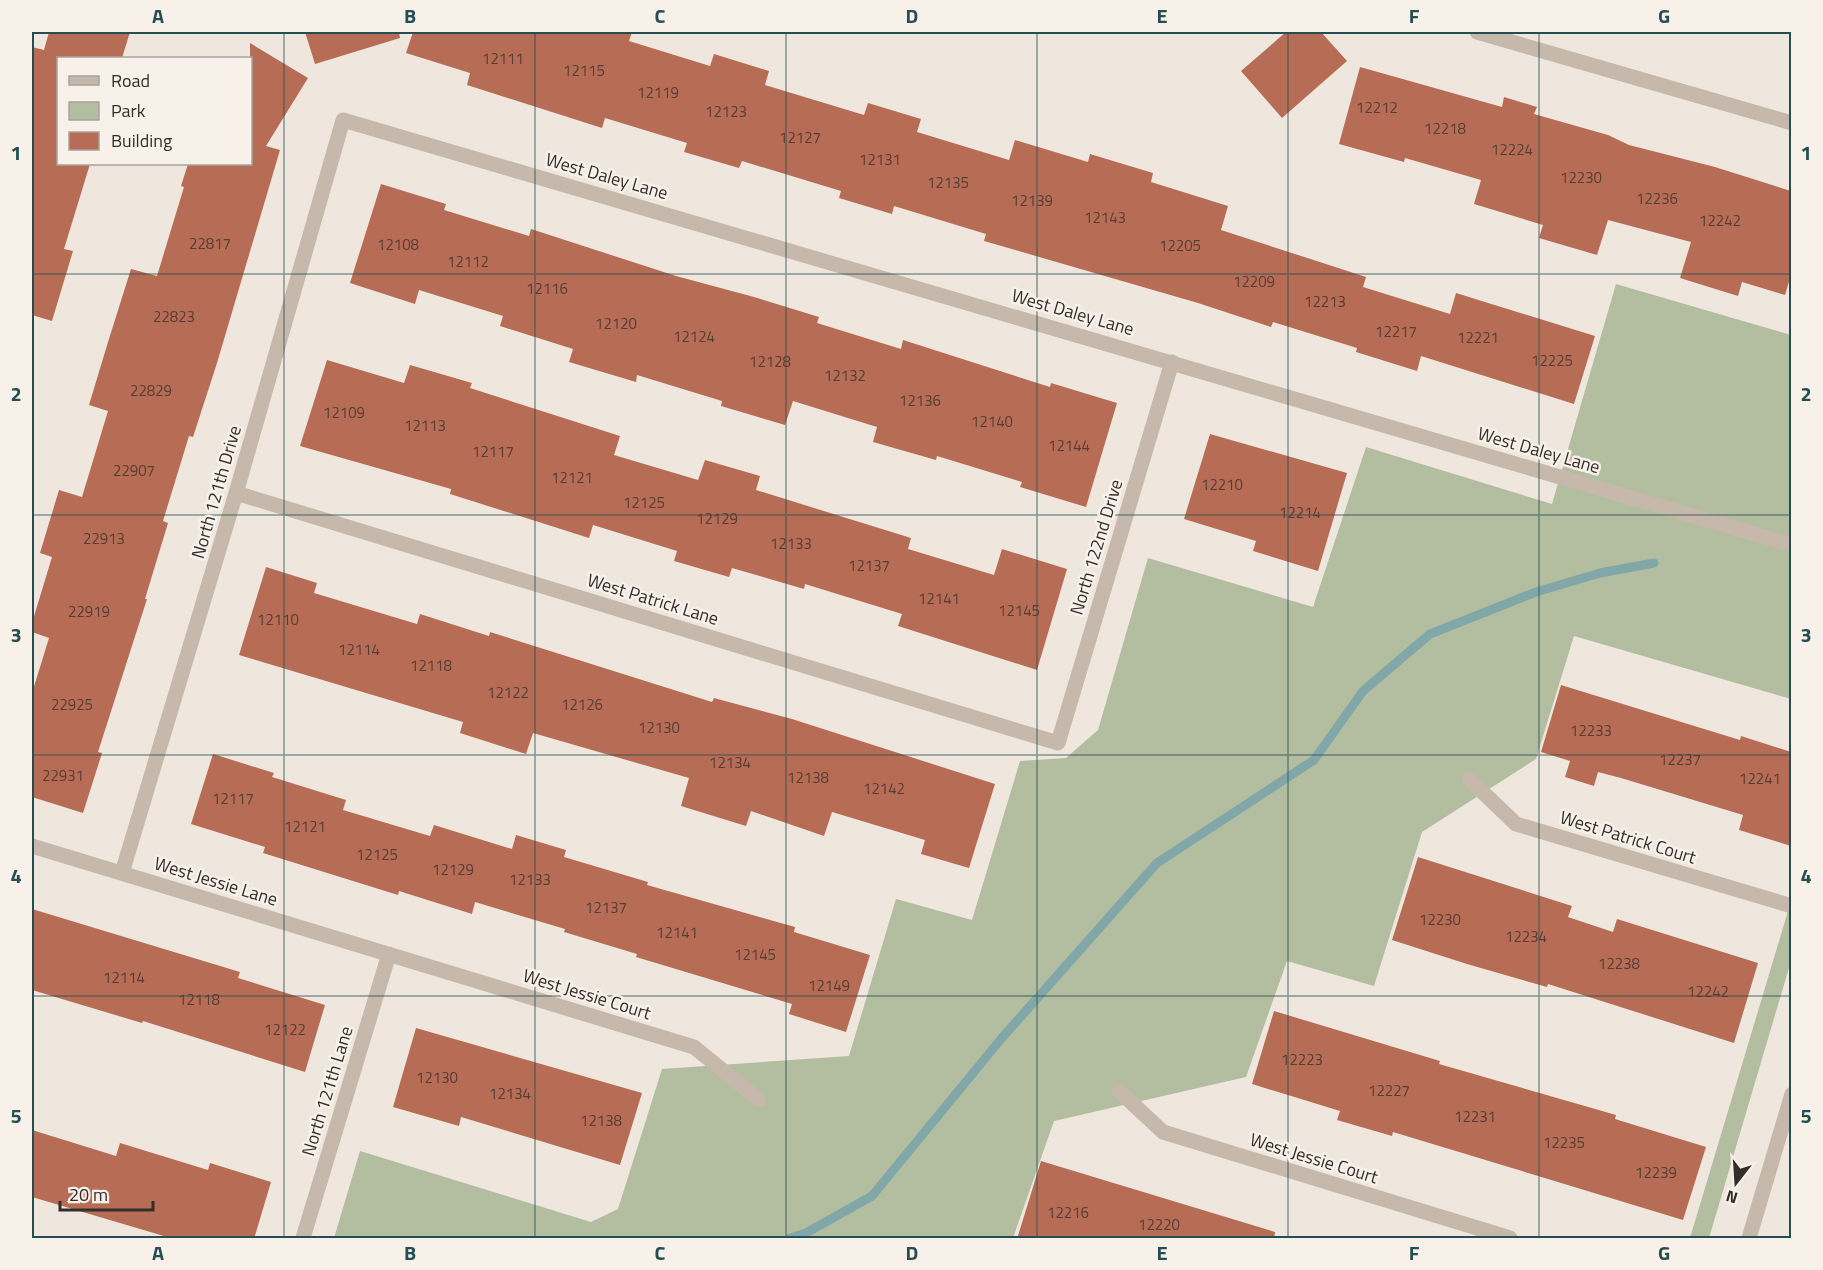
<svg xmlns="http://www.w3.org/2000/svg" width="1823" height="1270" font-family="'Titillium Web',sans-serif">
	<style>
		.green { fill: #b3bda0 }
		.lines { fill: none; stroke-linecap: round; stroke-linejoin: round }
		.stream { stroke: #81a7a9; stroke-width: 9 }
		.building { fill: #b76d55 }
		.minor { stroke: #c6b8ab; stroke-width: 15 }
		.tertiary { stroke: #c6b8ab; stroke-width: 15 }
		.grid { fill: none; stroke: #244e51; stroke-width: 1.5; stroke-opacity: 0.55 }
		.labels { text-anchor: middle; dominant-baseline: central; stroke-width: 5; stroke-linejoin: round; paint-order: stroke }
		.number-label { font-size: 15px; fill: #563d35 }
		.street-label { font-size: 18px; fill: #352d2a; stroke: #f7f1ea }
		.neatline { fill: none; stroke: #244e51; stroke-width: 2 }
		.grid-label { font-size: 20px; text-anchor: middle; font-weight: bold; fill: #244e51 }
	</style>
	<rect width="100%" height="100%" fill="#efe7de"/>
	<path class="green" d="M1616,284L1791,335V699L1574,636L1536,759L1422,832L1374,986L1287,961L1246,1077L1054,1121L1013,1238H334L360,1151L591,1222L618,1209L662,1069L849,1056L896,899L972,920L1020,761L1066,758L1098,730L1148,558L1313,607L1366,447L1552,504Z
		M1791,901V961L1709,1238H1690Z"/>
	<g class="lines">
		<path class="stream" d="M790,1238L806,1233L872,1196L1001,1039L1157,863L1314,760L1363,691L1430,634L1536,592L1600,573L1654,563"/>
	</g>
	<path class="building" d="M49,32H130L122,58H58V164H90L64,249L73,251L52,321L32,315V47L44,50Z
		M305,32H399L400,38L315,64Z
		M413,32H632L629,41L710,66L714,54L769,71L765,85L864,115L868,103L921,119L917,132L1009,160L1015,140L1088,162L1090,154L1153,173L1151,182L1228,206L1221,230L1366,277L1363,287L1450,314L1456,293L1595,336L1574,404L1421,356L1417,371L1356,352L1357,348L1273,322L1271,327L1198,303L984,241L986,234L894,206L892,214L839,198L841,191L742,161L739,168L684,152L687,143L605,118L602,128L467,85L470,73L406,53Z
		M1286,32H1321L1347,61L1282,118L1241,71Z
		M250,43L308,78L266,146L280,150L217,363L193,437L189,436L163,521L168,523L145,599H147L98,752L102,753L83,813L32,797V693L49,638L32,632V623L52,557L40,553L59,490L82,497L108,411L89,405L108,342L131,269L157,276L184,187L181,186L188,164H250Z
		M1360,67L1502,107L1504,97L1537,107L1534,114L1608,135L1629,145L1715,167L1791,191V275L1785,295L1742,282L1738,296L1680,278L1691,242L1608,220L1597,255L1539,238L1543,225L1474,204L1481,180L1405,158L1404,162L1339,144Z
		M381,184L446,204L444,210L529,236L531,229L676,276L754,297L819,317L817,323L901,349L903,340L1050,387L1051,383L1117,403L1086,507L1020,487L1022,482L937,456L936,460L873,442L877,427L793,401L785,425L721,406L722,401L637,375L636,382L569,362L573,349L500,326L503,316L419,290L415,304L350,283Z
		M327,360L404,383L410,365L472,383L470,388L620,436L614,455L698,480L705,460L760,476L756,490L911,538L908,549L994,575L1002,549L1067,569L1037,670L898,626L902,614L805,584L804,589L732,568L729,577L674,561L677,551L593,525L589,538L450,494L451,489L300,446Z
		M1210,434L1347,473L1318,571L1253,551L1256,541L1184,519Z
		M266,567L317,583L314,593L417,624L420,614L489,636L490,632L712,702L714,698L792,719L995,784L969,868L921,854L925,840L832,812L824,836L751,811L746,826L681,806L689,778L533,733L526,754L460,733L463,722L239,655Z
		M1561,685L1740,740L1741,736L1791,752V846L1739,830L1743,815L1621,778L1598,772L1594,786L1565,777L1570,761L1541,752Z
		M213,754L274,773L272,777L346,800L343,810L430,836L434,825L512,849L516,835L566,850L564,857L648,882L647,885L795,927L794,932L870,955L846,1032L789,1014L792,1004L636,957L637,954L564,932L565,929L475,902L472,914L399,891L398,895L263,853L265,847L191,824Z
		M1418,857L1572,906L1568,917L1613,932L1617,919L1758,963L1734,1043L1548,984L1547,987L1467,964L1392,940Z
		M32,909L240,972L238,978L325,1005L305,1072L143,1021L142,1023L32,990Z
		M1274,1011L1440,1061L1439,1064L1616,1115L1615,1119L1706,1147L1683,1220L1393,1132L1392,1136L1337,1120L1340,1111L1252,1084Z
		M416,1028L642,1093L620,1165L461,1117L459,1126L393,1107Z
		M32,1130L116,1156L120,1143L208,1170L210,1163L271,1182L254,1239H174L32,1197Z
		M1041,1161L1275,1232L1274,1239H1017Z"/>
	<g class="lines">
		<path class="minor" d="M1477,32L1792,123
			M236,493L1058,743L1172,362
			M1469,779L1516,824L1792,906
			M32,846L694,1047L759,1100
			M122,873L236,493L343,120L1792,545
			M1119,1091L1163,1132L1510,1238
			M303,1238L389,954"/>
		<path class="tertiary" d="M1749,1238L1792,1094"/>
	</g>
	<path class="grid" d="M284,32V1238M535,32V1238M786,32V1238M1037,32V1238M1288,32V1238M1539,32V1238M32,274H1792M32,515H1792M32,755H1792M32,996H1792"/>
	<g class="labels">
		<g class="number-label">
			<text x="503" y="58">12111</text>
			<text x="584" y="70">12115</text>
			<text x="658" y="92">12119</text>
			<text x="1377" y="107">12212</text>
			<text x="726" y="111">12123</text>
			<text x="1445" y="128">12218</text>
			<text x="800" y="137">12127</text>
			<text x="1512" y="149">12224</text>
			<text x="880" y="159">12131</text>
			<text x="1581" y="177">12230</text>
			<text x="948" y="182">12135</text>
			<text x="1657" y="198">12236</text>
			<text x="1032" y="200">12139</text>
			<text x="1105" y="217">12143</text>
			<text x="1720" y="220">12242</text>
			<text x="210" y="243">22817</text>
			<text x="398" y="244">12108</text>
			<text x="1180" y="245">12205</text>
			<text x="468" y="261">12112</text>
			<text x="1254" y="281">12209</text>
			<text x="547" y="288">12116</text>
			<text x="1325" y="301">12213</text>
			<text x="174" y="316">22823</text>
			<text x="616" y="323">12120</text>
			<text x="1396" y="331">12217</text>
			<text x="694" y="336">12124</text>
			<text x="1478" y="337">12221</text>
			<text x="1552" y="360">12225</text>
			<text x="770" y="361">12128</text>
			<text x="845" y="375">12132</text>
			<text x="151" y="390">22829</text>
			<text x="920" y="400">12136</text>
			<text x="344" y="412">12109</text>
			<text x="992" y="421">12140</text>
			<text x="425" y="425">12113</text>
			<text x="1069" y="445">12144</text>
			<text x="493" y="451">12117</text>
			<text x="134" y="470">22907</text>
			<text x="572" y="477">12121</text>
			<text x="1222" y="484">12210</text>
			<text x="644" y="502">12125</text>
			<text x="1300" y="512">12214</text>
			<text x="717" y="518">12129</text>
			<text x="104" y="538">22913</text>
			<text x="791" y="543">12133</text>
			<text x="869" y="565">12137</text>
			<text x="939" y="598">12141</text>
			<text x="1019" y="610">12145</text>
			<text x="89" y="611">22919</text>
			<text x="278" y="619">12110</text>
			<text x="359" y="649">12114</text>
			<text x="431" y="665">12118</text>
			<text x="508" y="692">12122</text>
			<text x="72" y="704">22925</text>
			<text x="582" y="704">12126</text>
			<text x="659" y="727">12130</text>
			<text x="1591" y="730">12233</text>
			<text x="1680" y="759">12237</text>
			<text x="730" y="762">12134</text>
			<text x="63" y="775">22931</text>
			<text x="808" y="777">12138</text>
			<text x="1760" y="778">12241</text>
			<text x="884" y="788">12142</text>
			<text x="233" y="798">12117</text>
			<text x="305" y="826">12121</text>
			<text x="377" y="854">12125</text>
			<text x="453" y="869">12129</text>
			<text x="530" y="879">12133</text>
			<text x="606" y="907">12137</text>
			<text x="1440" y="919">12230</text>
			<text x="677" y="932">12141</text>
			<text x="1526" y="936">12234</text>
			<text x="755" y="954">12145</text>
			<text x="1619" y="963">12238</text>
			<text x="124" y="977">12114</text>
			<text x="829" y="985">12149</text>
			<text x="1708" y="991">12242</text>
			<text x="199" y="999">12118</text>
			<text x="285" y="1029">12122</text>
			<text x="1302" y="1059">12223</text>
			<text x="437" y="1077">12130</text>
			<text x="1389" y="1090">12227</text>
			<text x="510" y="1093">12134</text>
			<text x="1475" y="1116">12231</text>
			<text x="601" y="1120">12138</text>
			<text x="1564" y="1142">12235</text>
			<text x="1656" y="1172">12239</text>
			<text x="1068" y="1212">12216</text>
			<text x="1159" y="1224">12220</text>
		</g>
		<g class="street-label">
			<text transform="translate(607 176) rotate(16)">West Daley Lane</text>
			<text transform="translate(1073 312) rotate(16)">West Daley Lane</text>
			<text transform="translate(1539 450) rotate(16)">West Daley Lane</text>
			<text transform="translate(216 492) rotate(-74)">North 121th Drive</text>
			<text transform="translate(1096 547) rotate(-73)">North 122nd Drive</text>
			<text transform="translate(653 599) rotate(17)">West Patrick Lane</text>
			<text transform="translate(1628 837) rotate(17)">West Patrick Court</text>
			<text transform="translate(216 881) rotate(17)">West Jessie Lane</text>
			<text transform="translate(587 994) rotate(17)">West Jessie Court</text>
			<text transform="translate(327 1091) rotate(-73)">North 121th Lane</text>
			<text transform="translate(1314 1158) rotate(17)">West Jessie Court</text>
		</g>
	</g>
	<rect width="1823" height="1270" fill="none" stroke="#f7f1ea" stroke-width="66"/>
	<rect x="57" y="57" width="195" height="108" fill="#f7f1ea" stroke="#a9a39d" stroke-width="1.5"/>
	<rect x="69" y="76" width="30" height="9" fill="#c6b8ab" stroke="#a9a39d" stroke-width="1.5"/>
	<text x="111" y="87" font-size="18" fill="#352d2a">Road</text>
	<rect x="69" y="102" width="30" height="18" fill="#b3bda0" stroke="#a9a39d" stroke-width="1.5"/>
	<text x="111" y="117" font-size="18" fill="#352d2a">Park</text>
	<rect x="69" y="132" width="30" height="18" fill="#b76d55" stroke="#a9a39d" stroke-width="1.5"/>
	<text x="111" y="147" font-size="18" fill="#352d2a">Building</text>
	<g transform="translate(1736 1183) rotate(197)" stroke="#f7f1ea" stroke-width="4.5" paint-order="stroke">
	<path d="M0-4.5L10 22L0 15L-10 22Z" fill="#352d2a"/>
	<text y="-9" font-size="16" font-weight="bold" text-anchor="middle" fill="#352d2a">N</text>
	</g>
	<path d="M60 1201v9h93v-9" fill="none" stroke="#352d2a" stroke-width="3"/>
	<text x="69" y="1201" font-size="18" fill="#352d2a" stroke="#f7f1ea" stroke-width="4.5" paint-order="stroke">20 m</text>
	<rect x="33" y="33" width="1757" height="1204" class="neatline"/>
	<g class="grid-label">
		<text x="158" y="23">A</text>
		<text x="410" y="23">B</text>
		<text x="660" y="23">C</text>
		<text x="912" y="23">D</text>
		<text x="1162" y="23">E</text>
		<text x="1414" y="23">F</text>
		<text x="1664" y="23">G</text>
		<text x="16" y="160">1</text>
		<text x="1806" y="160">1</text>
		<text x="16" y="401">2</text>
		<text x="1806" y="401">2</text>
		<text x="16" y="642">3</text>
		<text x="1806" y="642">3</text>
		<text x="16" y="883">4</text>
		<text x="1806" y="883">4</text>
		<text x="16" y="1123">5</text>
		<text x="1806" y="1123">5</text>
		<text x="158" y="1260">A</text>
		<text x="410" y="1260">B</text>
		<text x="660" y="1260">C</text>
		<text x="912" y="1260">D</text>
		<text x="1162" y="1260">E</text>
		<text x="1414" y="1260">F</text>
		<text x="1664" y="1260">G</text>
	</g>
</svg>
